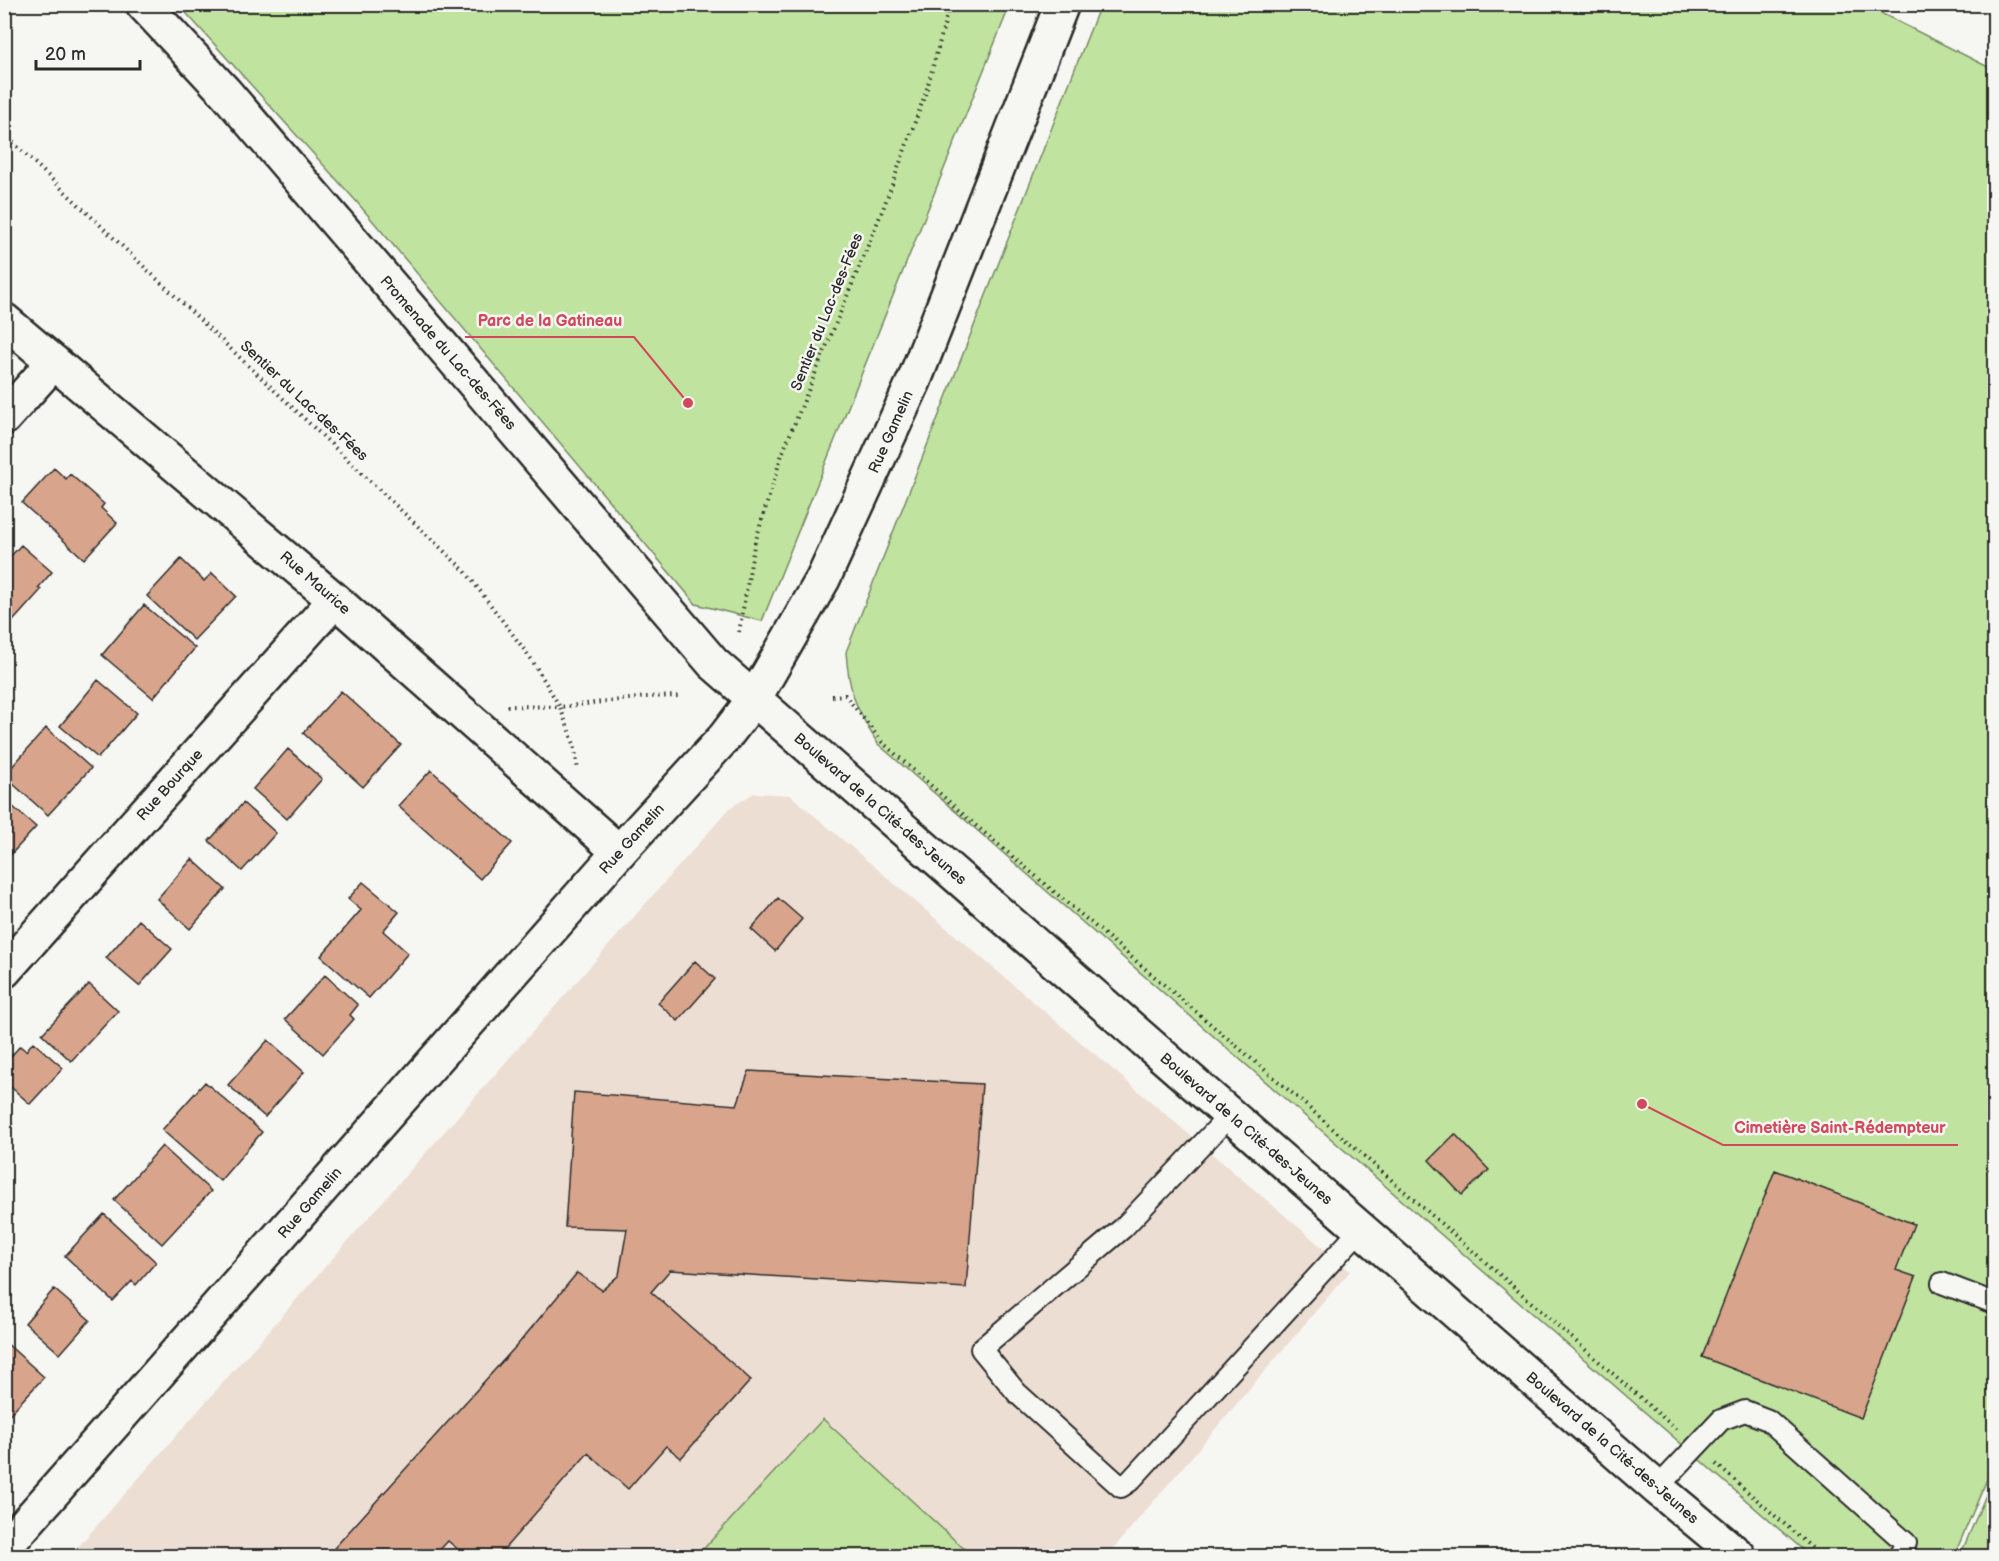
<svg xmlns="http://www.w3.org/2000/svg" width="1999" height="1561" font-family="'Balsamiq Sans',sans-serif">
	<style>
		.built { fill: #edded3 }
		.green { fill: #c0e49f; stroke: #768865; stroke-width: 1.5 }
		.building { fill: #d8a58c; stroke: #2b2b2b; stroke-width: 1.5 }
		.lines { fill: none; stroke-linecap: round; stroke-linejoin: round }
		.lane-casing { stroke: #2b2b2b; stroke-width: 24 }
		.street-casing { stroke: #2b2b2b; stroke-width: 38 }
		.secondary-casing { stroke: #2b2b2b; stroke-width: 38 }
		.path { stroke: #2b2b2b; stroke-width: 4; stroke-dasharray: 1.5 4.5; stroke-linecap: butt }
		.lane { stroke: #f6f6f2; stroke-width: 20 }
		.street { stroke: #f6f6f2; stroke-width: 33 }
		.secondary { stroke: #f6f6f2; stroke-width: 33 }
		.labels { text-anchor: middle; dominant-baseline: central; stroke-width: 5; stroke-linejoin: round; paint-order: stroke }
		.street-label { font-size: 15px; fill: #2b2b2b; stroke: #f6f6f2 }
		.leader { fill: none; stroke: #d1495b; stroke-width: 2 }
		.callout-dot { fill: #d1495b; stroke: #f6f6f2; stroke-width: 2 }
		.callout-label { font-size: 16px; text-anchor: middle; font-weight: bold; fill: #d1495b; stroke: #f6f6f2; stroke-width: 5; stroke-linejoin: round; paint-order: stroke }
	</style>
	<rect width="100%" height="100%" fill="#f6f6f2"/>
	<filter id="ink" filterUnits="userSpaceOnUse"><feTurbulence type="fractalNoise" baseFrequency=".0167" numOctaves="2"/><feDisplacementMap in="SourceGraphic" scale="12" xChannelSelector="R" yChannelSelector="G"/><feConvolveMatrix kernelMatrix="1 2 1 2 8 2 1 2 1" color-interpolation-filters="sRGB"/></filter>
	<g filter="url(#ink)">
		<path class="built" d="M754,793L790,795L1350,1271L1107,1556H70L730,808Z"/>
		<path class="green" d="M179,5H1010L762,621L696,604L356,201Z
			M1100,5H1865L1994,70V1463L1954,1556H1810L878,744C856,709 849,693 846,652Z
			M823,1419L972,1556H697Z
			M1994,1476V1556H1960Z"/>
		<path class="building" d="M54,468L66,479L70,474L104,504L101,508L117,523L84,559L22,503Z
			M21,545L52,572L38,588L41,590L4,631V554L9,558Z
			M181,559L204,581L212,573L236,596L194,640L147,596Z
			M144,605L195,648L153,698L102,655Z
			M98,680L137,713L98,758L60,726Z
			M341,691L401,745L363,787L303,733Z
			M46,728L91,768L48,815L4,776Z
			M288,749L322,779L287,819L253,789Z
			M431,770L512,843L480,879L398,806Z
			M4,799L36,827L4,862Z
			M243,803L276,833L242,871L209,841Z
			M192,859L225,889L190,929L157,899Z
			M363,882L399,912L383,931L408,953L369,998L321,956L361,910L348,899Z
			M778,898L802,919L775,951L751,929Z
			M139,920L172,949L139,986L106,958Z
			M695,961L715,979L678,1021L658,1003Z
			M325,975L358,1005L350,1015L354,1019L323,1054L285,1019Z
			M89,984L118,1011L71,1061L42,1034Z
			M268,1040L304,1072L265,1117L228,1085Z
			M33,1042L63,1068L30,1104L4,1081V1064L20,1046L26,1051Z
			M749,1071L982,1084L966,1288L670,1270L651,1292L751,1380L681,1458L666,1446L628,1489L588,1453L498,1556H466L448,1541L434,1556H327L519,1343L577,1273L602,1290L619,1275L627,1229L565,1227L574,1092L737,1105Z
			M205,1082L262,1132L220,1181L162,1130Z
			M4,1117L12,1124L4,1133Z
			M1455,1134L1489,1170L1462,1195L1429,1160Z
			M162,1146L211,1191L162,1244L114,1200Z
			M1775,1170L1914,1224L1896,1270L1916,1277L1861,1418L1702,1357Z
			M104,1214L156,1262L136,1285L132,1281L113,1301L65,1256Z
			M54,1289L90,1320L60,1354L25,1323Z
			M4,1341L44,1377L7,1417L4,1415Z"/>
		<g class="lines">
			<g class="lane-casing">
				<path id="lane" d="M1230,1115L1123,1228L981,1349L1017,1393L1121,1487L1130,1481L1361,1229
					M1942,1283L1994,1303
					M1657,1488L1721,1420L1745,1411L1768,1420L1906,1543L1899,1556"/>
			</g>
			<g class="street-casing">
				<path id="street" d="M4,320L335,600L619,852
					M4,418L54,362
					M754,699L823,579L914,381L1062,4
					M4,971L335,600"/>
			</g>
			<g class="secondary-casing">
				<path id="secondary" d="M143,4L226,93L713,663L1657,1488L1739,1556
					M4,1548L619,852L724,738L754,699"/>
			</g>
			<path class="path" d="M4,134L465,571L532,660L560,707L646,697L681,696
				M739,632L754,546L782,454L883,209L926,92L950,4
				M832,696L845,695L882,742L974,824L1292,1093L1676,1429
				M507,706L560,707L574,744L578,770
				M1716,1464L1821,1556"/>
			<use href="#lane" class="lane"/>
			<use href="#street" class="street"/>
			<use href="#secondary" class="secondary"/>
		</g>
	</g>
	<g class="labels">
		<g class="street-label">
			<text transform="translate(827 312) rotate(-68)">Sentier du Lac-des-Fées</text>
			<text transform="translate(448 353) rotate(49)">Promenade du Lac-des-Fées</text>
			<text transform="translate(304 401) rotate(43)">Sentier du Lac-des-Fées</text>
			<text transform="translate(891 432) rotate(-66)">Rue Gamelin</text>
			<text transform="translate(315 583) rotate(41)">Rue Maurice</text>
			<text transform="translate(170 785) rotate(-48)">Rue Bourque</text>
			<text transform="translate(880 809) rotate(41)">Boulevard de la Cité-des-Jeunes</text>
			<text transform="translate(632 839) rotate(-48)">Rue Gamelin</text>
			<text transform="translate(1246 1129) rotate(41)">Boulevard de la Cité-des-Jeunes</text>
			<text transform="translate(310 1203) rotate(-49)">Rue Gamelin</text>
			<text transform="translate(1612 1448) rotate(41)">Boulevard de la Cité-des-Jeunes</text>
		</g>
	</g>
	<path class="leader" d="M688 403L634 337H465M1642 1104L1723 1145H1958"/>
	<g class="callout-dot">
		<circle cx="688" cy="403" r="6"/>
		<circle cx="1642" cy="1104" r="6"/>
	</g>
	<g class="callout-label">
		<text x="550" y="326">Parc de la Gatineau</text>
		<text x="1840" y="1133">Cimetière Saint-Rédempteur</text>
	</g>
	<rect width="1999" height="1561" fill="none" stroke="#f6f6f2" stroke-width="24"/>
	<rect x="12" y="12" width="1975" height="1537" fill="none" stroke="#2b2b2b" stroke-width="2" filter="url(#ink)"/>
	<path d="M36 60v9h104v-9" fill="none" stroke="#2b2b2b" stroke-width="3"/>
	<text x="45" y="60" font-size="18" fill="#2b2b2b" stroke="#f6f6f2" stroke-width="4.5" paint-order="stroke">20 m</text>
</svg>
